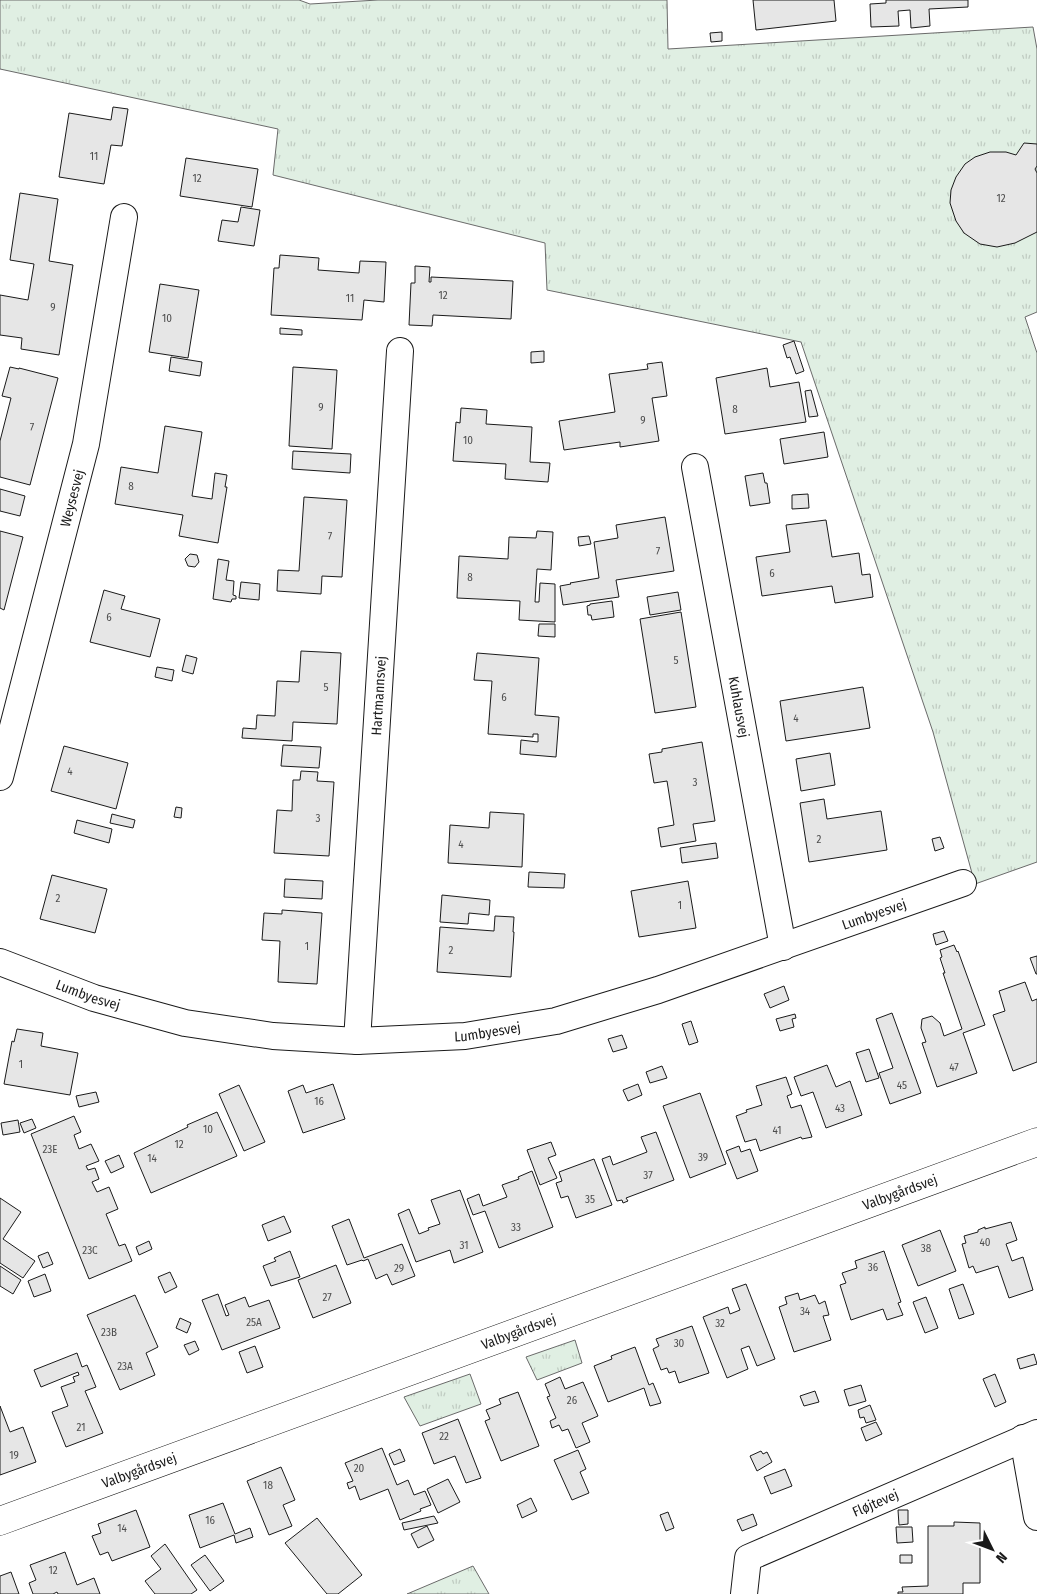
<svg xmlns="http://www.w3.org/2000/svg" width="1037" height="1594" font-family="'Fira Sans Condensed',sans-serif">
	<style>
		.grass { fill: url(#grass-tufts); stroke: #6a6a6a }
		.building { fill: #e6e6e6; stroke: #1a1a1a }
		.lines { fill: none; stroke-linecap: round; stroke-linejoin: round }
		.street-casing { stroke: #1a1a1a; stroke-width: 28 }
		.secondary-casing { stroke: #1a1a1a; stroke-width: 29 }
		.street { stroke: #fff; stroke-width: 26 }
		.secondary { stroke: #fff; stroke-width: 28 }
		.labels { text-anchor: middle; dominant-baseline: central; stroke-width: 4; stroke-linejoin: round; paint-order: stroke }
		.number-label { font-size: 11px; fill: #4d4d4d }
		.street-label { font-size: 14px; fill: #1a1a1a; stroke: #fff }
	</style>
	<defs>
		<pattern id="grass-tufts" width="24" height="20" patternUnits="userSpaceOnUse" patternTransform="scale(1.25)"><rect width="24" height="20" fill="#e0efe3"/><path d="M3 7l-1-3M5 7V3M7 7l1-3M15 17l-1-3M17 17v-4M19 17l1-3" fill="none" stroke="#c0ccc2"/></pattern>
	</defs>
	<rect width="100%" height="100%" fill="#fff"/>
	<path class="grass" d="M0,0H299L310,4L378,0H667L668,49L1033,27L1037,49V312L1025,317L1037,353V862L975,884L933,732L801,342L547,290L545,243L273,175L278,129L0,69Z
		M575,1340L582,1363L537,1380L526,1357Z
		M470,1374L481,1404L420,1426L404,1397Z
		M473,1566L489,1594H407Z"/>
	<path class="building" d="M753,0H834L836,21L756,30Z
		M886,0H968V7L929,9L930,26L911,28L910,10L898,11L899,26L871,27L870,4L886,3Z
		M722,32V41L711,42L710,33Z
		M113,107L128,109L122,146L111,145L104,184L59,177L69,113L111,120Z
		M1024,143L1037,144V166L1035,169L1037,173V232L1015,243L997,247L980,244L964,233L956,221L950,203L951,190L956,177L965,164L975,157L990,152H1006L1016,155Z
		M186,158L258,169L252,207L180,196Z
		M20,193L58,199L49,261L73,265L59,355L21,349L22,338L0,335V295L28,300L34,264L10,260Z
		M241,207L260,210L254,246L218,241L222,220L238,222Z
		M280,255L319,258L318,270L359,273L360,261L386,262L384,302L364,300L362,320L271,315L274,268H279Z
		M415,266L430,267L429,282H431V277L513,281L511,319L433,315L432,326L409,325L411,283H415Z
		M160,284L199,290L188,358L149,352Z
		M280,328L302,330V335L280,334Z
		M794,341L804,371L796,374L790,357L787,358L783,345Z
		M544,351V362L531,363V352Z
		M171,357L202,362L200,376L169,371Z
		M662,362L667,396L652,398L659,441L620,447V442L564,450L559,421L615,412L609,374L648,369L647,364Z
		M10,367L19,369V368L58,378L30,485L0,477V441L11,398L2,396Z
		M293,367L337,370L332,449L289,446Z
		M767,368L770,387L799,382L806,422L725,434L716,378Z
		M811,390L818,416L809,417L805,391Z
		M461,408L487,410L486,424L532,427L530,462L550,463L548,482L505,479L506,464L453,461L456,422L460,423Z
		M165,426L202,432L192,496L212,499L215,473L227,475L225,487H227L218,543L179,536L183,515L115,504L121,467L158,473Z
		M824,432L828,457L784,464L780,439Z
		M293,451L351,454L350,473L292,469Z
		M763,473L765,483H767L770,503L750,506L745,476Z
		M0,489L25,496L20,516L0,511Z
		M808,494L809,508L792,509V495Z
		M304,497L347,500L342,577L322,576L321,594L277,591L278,570L299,571Z
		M665,517L674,571L616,580L619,597L563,605L560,586L571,584L570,583L599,578L594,542L618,538L616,525Z
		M826,520L832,557L859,553L862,575L870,574L873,597L835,603L832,586L762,596L756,557L790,552L786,525Z
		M0,531L23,537L4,610L0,608Z
		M537,531L553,532L551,570L537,569L535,602H539L540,583L555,584V622L519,620L520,601L457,598L459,556L508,559L509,537L536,538Z
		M589,536L591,544L579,546L578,537Z
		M190,554L197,555L199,562L195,567L188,566L185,559Z
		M218,559L229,561L226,580L234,581L233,595L236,596V599H232L231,602L213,599Z
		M241,582L260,584L259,600L239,598Z
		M104,590L125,596L121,609L160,619L150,657L90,642Z
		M678,592L681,610L650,615L647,597Z
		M612,601L614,617L592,620L591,615H588L587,606L590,605V604Z
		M681,612L696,707L655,713L640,619Z
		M539,624H555V637L538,636Z
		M301,651L341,653L337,724L293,722L292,741L242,738L243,728L256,729L257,715L275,716L277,681L299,682Z
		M477,653L539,658L535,715L559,717L556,757L520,754L521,740L538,742V734H533V737L488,734L492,681L474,680Z
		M186,655L197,658L193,674L182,671Z
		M157,667L174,670L172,681L155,677Z
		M863,687L870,728L786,741L780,701Z
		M702,742L715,821L693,824L696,841L661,847L658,828L674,825L667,781L654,783L649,754L662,752V749Z
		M283,745L321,747L319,768L281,766Z
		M64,746L128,763L116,809L51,791Z
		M830,753L835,785L801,791L796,759Z
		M301,771L318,772L317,781L334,782L329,856L274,853L277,810L292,811L293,780H300Z
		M824,799L827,819L881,811L887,850L809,862L800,803Z
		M176,807L182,808L181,818L174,817Z
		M490,812L524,814L522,867L448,863L450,825L489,828Z
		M112,814L135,820L133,828L110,823Z
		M77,820L112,829L109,843L74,833Z
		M940,837L944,848L935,851L932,839Z
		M716,843L718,858L682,863L680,848Z
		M529,872L565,874L564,888L528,887Z
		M52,875L107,889L95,933L40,919Z
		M285,879L323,881L322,899L284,897Z
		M688,881L696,928L639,937L631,891Z
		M442,895L490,900L489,915L469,913L468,924L440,922Z
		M282,910L322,913L317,984L278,982L280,941L262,940L264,913L282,914Z
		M495,916L514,917L513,932H514L511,977L437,972L440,927L494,931Z
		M944,931L948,941L936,945L933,934Z
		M954,945L957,952L958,951L985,1025L963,1033L977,1073L937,1087L922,1043L926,1042L921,1028L922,1019L932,1016L940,1023L944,1036L962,1029L943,973H945L940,958L942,957L940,950Z
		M1037,956V974H1036L1030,958Z
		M1025,982L1032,1001L1037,999V1062L1013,1071L993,1015L1005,1011L999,991Z
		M784,986L789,1000L770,1008L764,994Z
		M892,1013L921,1093L890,1104L879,1073L893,1068L876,1019Z
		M795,1014L796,1018L792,1019L794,1027L780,1031L776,1019Z
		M691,1021L698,1042L689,1045L682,1024Z
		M17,1029L43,1033L41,1046L78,1053L70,1095L4,1084L12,1041L14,1042Z
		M622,1035L627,1048L613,1052L608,1039Z
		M869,1049L879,1078L866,1082L856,1053Z
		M827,1065L836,1087L850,1081L862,1115L826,1128L813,1092L801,1096L794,1077Z
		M662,1066L667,1078L650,1083L646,1072Z
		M786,1077L792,1094L787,1096L791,1108L801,1105L812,1137L802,1139L801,1137L760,1151L756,1139L745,1142L736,1116L747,1112L746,1110L762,1105L756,1086Z
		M333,1084L345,1119L303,1133L288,1091L303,1085L306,1093Z
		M638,1084L642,1095L628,1101L623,1090Z
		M239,1085L265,1142L244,1151L219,1094Z
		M96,1092L99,1102L79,1107L76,1096Z
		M700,1093L726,1164L690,1178L663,1106Z
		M217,1112L237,1156L151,1193L134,1153L188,1127L187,1125Z
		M74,1116L81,1132L74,1135L79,1149L91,1144L99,1161L86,1166L88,1170L95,1168L99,1179L92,1182L97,1192L109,1187L118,1209L106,1214L119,1246L125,1244L132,1261L89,1279L31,1134Z
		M32,1119L36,1128L24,1133L20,1123Z
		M18,1120L20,1132L3,1135L1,1123Z
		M656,1132L674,1180L626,1198L628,1201L623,1203L622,1200L617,1201L602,1159L610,1156L613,1165L647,1152L641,1137Z
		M551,1142L556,1155L548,1158L557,1178L540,1185L527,1150Z
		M739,1146L741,1152L750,1149L758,1171L737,1179L726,1151Z
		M119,1155L124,1167L111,1173L105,1161Z
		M594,1159L612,1205L576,1218L568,1196L561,1198L556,1183L562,1181L559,1172Z
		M532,1171L553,1227L499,1248L485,1211L473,1215L467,1199L479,1194L483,1206L507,1197L502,1185L519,1179L518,1177Z
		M460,1190L483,1252L454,1263L450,1250L416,1262L398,1214L409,1209L419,1234L429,1230L428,1228L440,1224L431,1200Z
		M0,1198L21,1212L3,1239L35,1261L23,1278L0,1263Z
		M284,1216L291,1232L268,1241L262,1225Z
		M349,1219L364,1258L402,1244L415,1276L392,1285L387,1274L376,1279L368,1259L363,1261L362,1260L347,1265L332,1226Z
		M1011,1222L1017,1240L1006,1244L1012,1261L1023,1257L1033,1290L1009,1298L998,1266L976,1273L973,1266L969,1268L962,1244L966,1243L964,1236L978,1232V1230L985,1227V1229Z
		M940,1230L956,1271L918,1286L902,1245Z
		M149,1241L152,1249L139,1255L136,1247Z
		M290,1251L300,1277L271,1286L263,1266L276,1261L274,1258Z
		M884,1251L901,1302L898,1303L903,1315L887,1320L883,1309L851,1320L840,1285L846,1283L842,1273L857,1268L855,1261Z
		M48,1252L53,1264L43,1268L38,1256Z
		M336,1265L351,1303L313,1318L298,1280Z
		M0,1266L21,1280L13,1294L0,1286Z
		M170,1272L177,1287L165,1293L158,1277Z
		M45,1274L51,1291L34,1297L28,1281Z
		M746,1284L775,1359L757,1366L749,1346L741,1349L748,1369L727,1378L703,1317L728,1307L730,1314L740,1310L732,1289Z
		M963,1284L974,1314L959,1319L949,1289Z
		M798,1293L800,1300L815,1295L819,1304L825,1301L829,1315L823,1316L831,1340L794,1352L779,1307L787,1304L785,1297Z
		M218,1294L226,1316L229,1315L225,1305L245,1297L249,1307L269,1300L280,1328L222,1350L202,1300Z
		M135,1295L158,1347L146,1353L155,1375L120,1390L87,1315Z
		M926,1297L938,1328L925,1333L913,1302Z
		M180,1318L191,1323L187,1333L176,1328Z
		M692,1326L709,1373L679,1383L675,1371L669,1373L667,1368L661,1370L653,1349L659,1346L656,1339Z
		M195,1341L199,1350L189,1355L184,1345Z
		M255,1346L263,1367L247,1373L239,1352Z
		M635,1347L649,1385L653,1383L661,1403L650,1406L644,1388L608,1402L594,1366L612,1359L611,1356Z
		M77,1353L82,1367L87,1365L96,1387L85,1391L103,1433L66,1447L52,1412L68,1406L61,1387L75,1382L73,1377L79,1375L78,1372L41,1387L34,1370Z
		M1034,1354L1037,1364L1020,1369L1017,1359Z
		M995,1374L1006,1402L995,1407L983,1379Z
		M560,1377L565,1389L583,1382L598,1416L582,1423L590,1442L576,1448L568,1429L562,1431L559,1425L552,1428L550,1421L556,1418L547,1397L550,1396L545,1384Z
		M861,1385L866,1401L849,1406L844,1390Z
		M815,1391L819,1402L804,1406L800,1396Z
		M518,1392L539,1446L501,1461L485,1421L490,1419L486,1410L501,1404L499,1399Z
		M870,1405L876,1420L866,1423L864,1417L860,1418L858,1410Z
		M0,1406L10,1432L23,1427L36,1462L0,1475Z
		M458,1419L481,1478L466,1483L455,1456L434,1464L422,1433Z
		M876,1422L882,1434L866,1441L861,1428Z
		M382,1448L397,1485L408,1480L414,1495L425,1491L431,1505L420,1509L421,1511L400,1520L388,1489L360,1500L355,1486L349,1489L347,1483L353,1481L345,1463Z
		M400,1449L405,1461L394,1465L389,1454Z
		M578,1450L586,1469L580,1472L589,1493L572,1500L554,1460Z
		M761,1451L763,1454L767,1452L772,1462L757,1471L750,1456Z
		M281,1467L295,1500L283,1505L292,1526L269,1535L247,1481Z
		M785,1469L792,1486L771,1494L764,1477Z
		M448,1479L460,1502L438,1513L427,1489Z
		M531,1498L537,1511L522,1518L517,1505Z
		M223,1503L235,1534L250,1528L253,1537L236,1543L234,1535L200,1548L189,1515Z
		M136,1510L150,1547L112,1561L108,1552L100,1555L92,1536L101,1533L98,1524Z
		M898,1510H908V1524L899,1525Z
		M668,1512L674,1528L666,1531L660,1515Z
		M753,1514L757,1525L742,1531L737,1520Z
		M434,1516L438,1523L404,1530L402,1523Z
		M317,1518L362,1575L338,1594H327L285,1543Z
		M954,1522L980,1523V1583H963V1594H898V1592H903L902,1587L928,1586V1526H954Z
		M427,1526L434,1540L418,1548L411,1534Z
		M896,1527H912L913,1542L897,1543Z
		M165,1544L197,1590L191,1594H155L145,1581L161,1569L151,1556Z
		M65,1552L77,1585L94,1578L100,1594H58L57,1592L53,1594H33L29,1583L36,1580L30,1565Z
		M205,1555L224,1581L210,1591L191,1565Z
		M900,1555H912V1563H900Z
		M11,1572L19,1594H0V1576Z"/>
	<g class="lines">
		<g class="street-casing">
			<g id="street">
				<path id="s1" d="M695,467L783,947"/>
				<path id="s2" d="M0,777L86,444L124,217"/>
				<path id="s3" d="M0,962L94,998L185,1023L273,1036L357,1041L465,1036L556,1021L658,990L963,883"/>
				<path id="s4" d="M357,1041L400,351"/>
				<path d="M1023,1438L1037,1517"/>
				<path id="s5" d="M744,1594L748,1558L1037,1433"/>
			</g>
		</g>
		<g class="secondary-casing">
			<g id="secondary">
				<path id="s6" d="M0,1521L1037,1142"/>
			</g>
		</g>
		<use href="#street" class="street"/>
		<use href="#secondary" class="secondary"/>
	</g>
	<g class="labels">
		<g class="number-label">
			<text x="94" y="156">11</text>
			<text x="197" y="178">12</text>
			<text x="1001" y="198">12</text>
			<text x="443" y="295">12</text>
			<text x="350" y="298">11</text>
			<text x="53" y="307">9</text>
			<text x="167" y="318">10</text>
			<text x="321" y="407">9</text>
			<text x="735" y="409">8</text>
			<text x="643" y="420">9</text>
			<text x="32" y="427">7</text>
			<text x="468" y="440">10</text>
			<text x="131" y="486">8</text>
			<text x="330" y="536">7</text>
			<text x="658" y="551">7</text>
			<text x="772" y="573">6</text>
			<text x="470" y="577">8</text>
			<text x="109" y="617">6</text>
			<text x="676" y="660">5</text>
			<text x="326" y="687">5</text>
			<text x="504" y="697">6</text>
			<text x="796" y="718">4</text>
			<text x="70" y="771">4</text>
			<text x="695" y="782">3</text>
			<text x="318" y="818">3</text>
			<text x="819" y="839">2</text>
			<text x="461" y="844">4</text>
			<text x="58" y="898">2</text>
			<text x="680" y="905">1</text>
			<text x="307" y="946">1</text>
			<text x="451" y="950">2</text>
			<text x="21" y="1064">1</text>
			<text x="954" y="1067">47</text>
			<text x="902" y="1085">45</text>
			<text x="319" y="1101">16</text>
			<text x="840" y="1108">43</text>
			<text x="208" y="1129">10</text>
			<text x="777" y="1130">41</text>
			<text x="179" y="1144">12</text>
			<text x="50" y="1149">23E</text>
			<text x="703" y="1157">39</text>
			<text x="152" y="1158">14</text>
			<text x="648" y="1175">37</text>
			<text x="590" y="1199">35</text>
			<text x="516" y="1227">33</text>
			<text x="985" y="1242">40</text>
			<text x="464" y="1245">31</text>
			<text x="926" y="1248">38</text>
			<text x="90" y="1250">23C</text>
			<text x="873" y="1267">36</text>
			<text x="399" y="1268">29</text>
			<text x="327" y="1297">27</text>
			<text x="805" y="1311">34</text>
			<text x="254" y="1322">25A</text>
			<text x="720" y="1323">32</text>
			<text x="109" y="1332">23B</text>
			<text x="679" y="1343">30</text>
			<text x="125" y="1366">23A</text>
			<text x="572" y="1400">26</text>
			<text x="81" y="1427">21</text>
			<text x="444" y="1436">22</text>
			<text x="14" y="1455">19</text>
			<text x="359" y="1468">20</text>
			<text x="268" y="1485">18</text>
			<text x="210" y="1520">16</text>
			<text x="122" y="1528">14</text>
			<text x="53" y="1570">12</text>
		</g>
		<g class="street-label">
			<text stroke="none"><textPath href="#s2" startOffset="288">Weysesvej</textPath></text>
			<text stroke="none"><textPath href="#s4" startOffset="346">Hartmannsvej</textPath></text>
			<text stroke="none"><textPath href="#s1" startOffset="244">Kuhlausvej</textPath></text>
			<text stroke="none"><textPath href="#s3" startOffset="904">Lumbyesvej</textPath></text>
			<text stroke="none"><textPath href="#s3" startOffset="94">Lumbyesvej</textPath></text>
			<text stroke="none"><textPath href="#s3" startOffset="499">Lumbyesvej</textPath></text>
			<text stroke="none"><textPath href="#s6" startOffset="958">Valbygårdsvej</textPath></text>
			<text stroke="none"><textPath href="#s6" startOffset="552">Valbygårdsvej</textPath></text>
			<text stroke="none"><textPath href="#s6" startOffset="148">Valbygårdsvej</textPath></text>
			<text stroke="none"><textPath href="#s5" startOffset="175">Fløjtevej</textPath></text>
		</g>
	</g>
	<g transform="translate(992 1549) rotate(132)" stroke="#ffffff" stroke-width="4" paint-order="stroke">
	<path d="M0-4L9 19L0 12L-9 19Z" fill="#1a1a1a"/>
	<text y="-8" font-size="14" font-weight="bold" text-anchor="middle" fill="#1a1a1a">N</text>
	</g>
</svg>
